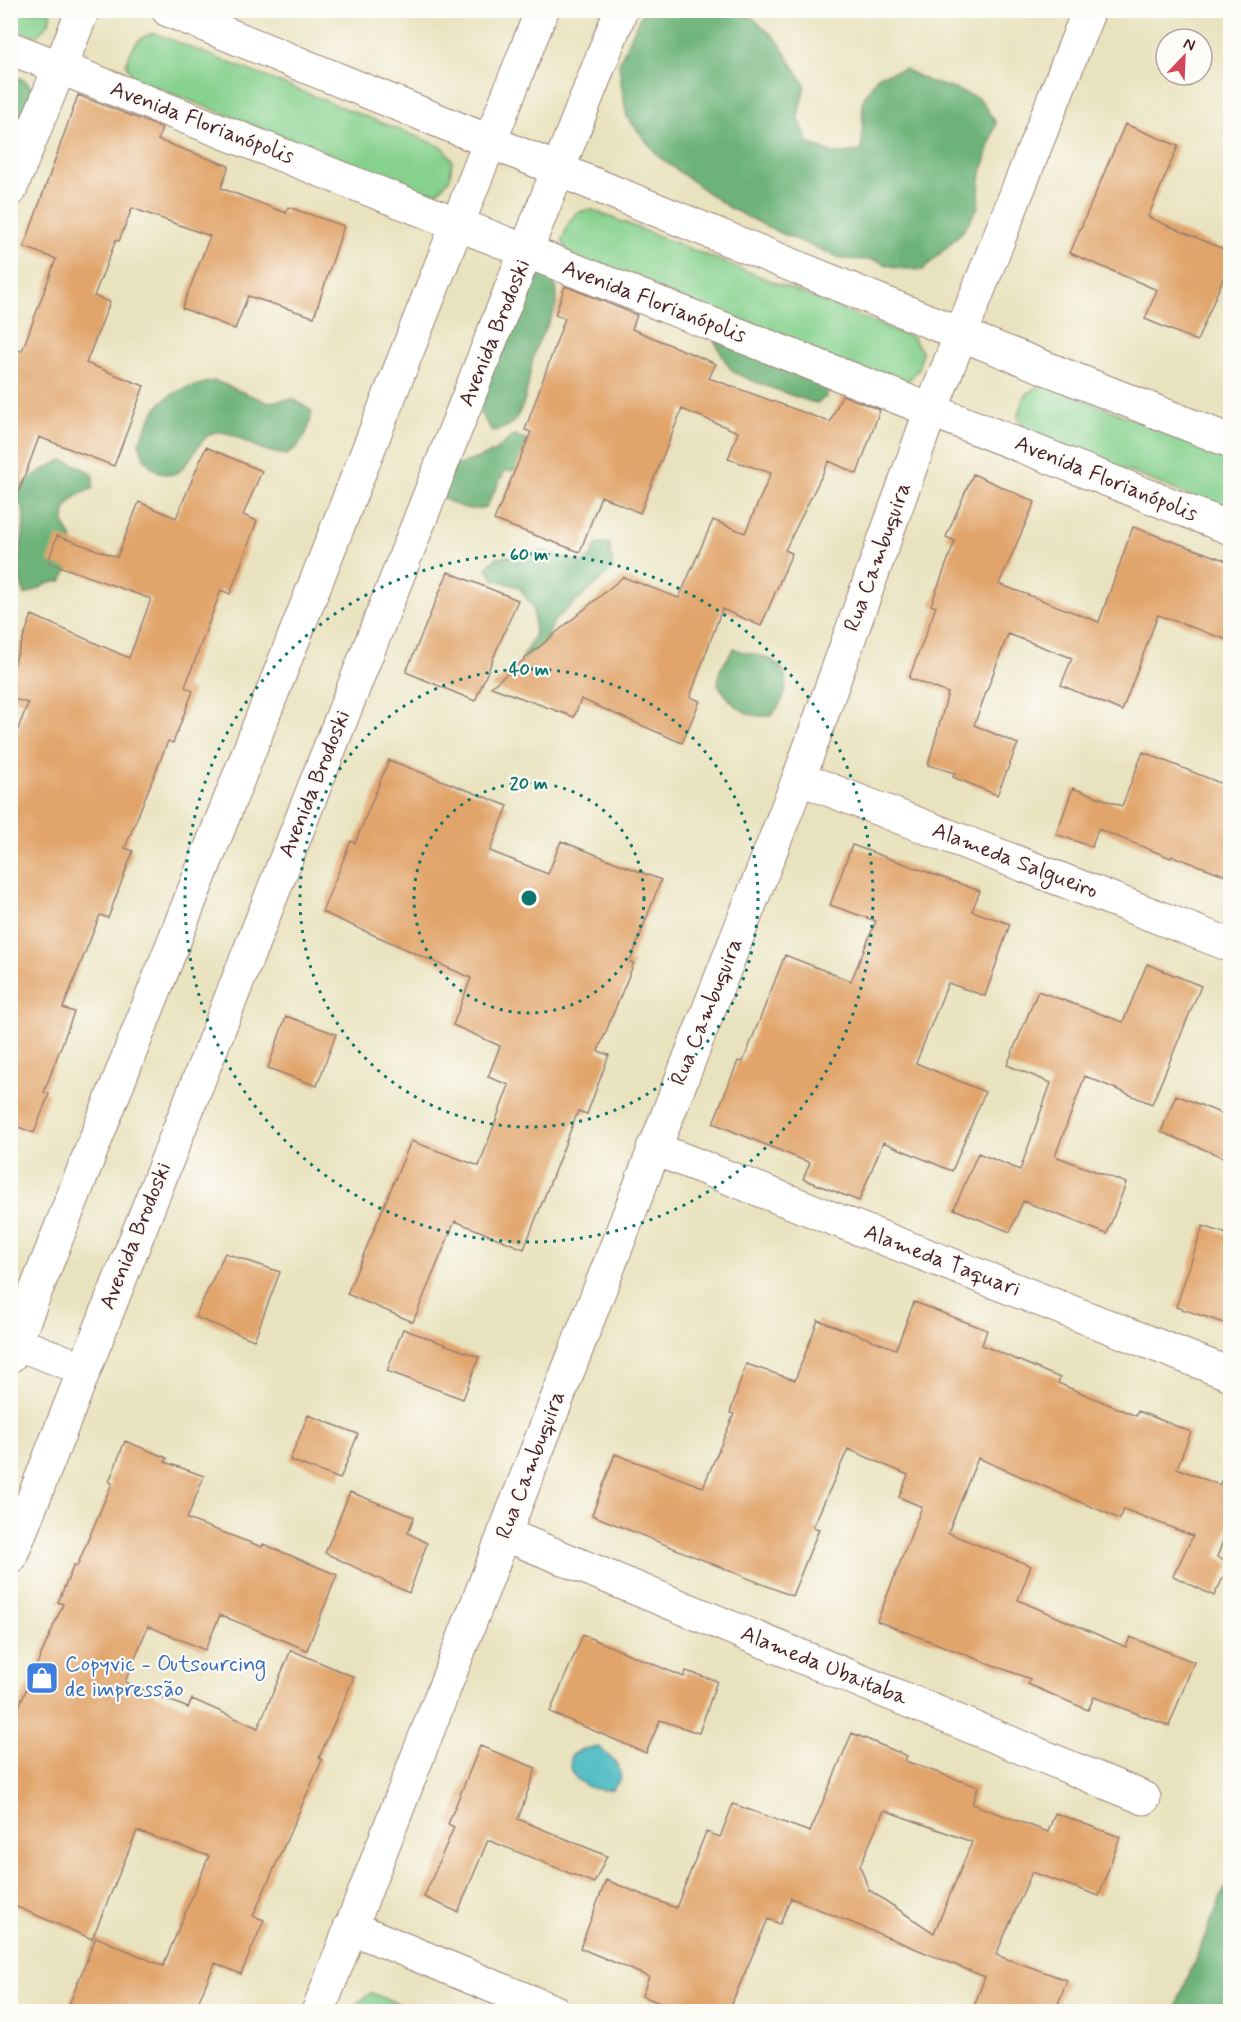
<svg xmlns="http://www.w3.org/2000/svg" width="1241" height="2022" font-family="Mynerve,sans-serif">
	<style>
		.green { fill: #87d18e; stroke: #68785c; stroke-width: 1.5 }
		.forest { fill: #6db379; stroke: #5c6952; stroke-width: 1.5 }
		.water { fill: #4dbcc3; stroke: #4c6e77; stroke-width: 1.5 }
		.building { fill: #e1a56c; fill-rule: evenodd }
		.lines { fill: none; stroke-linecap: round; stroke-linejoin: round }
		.minor-casing { stroke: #9a8074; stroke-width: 35 }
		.minor { stroke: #fff; stroke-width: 33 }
		.ring { fill: none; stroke: #0f766e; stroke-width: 3; stroke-dasharray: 3 6 }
		.labels { text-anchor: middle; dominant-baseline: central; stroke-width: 4.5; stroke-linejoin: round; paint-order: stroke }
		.street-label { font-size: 22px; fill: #4a1f2b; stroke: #fdfcf7 }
		.shop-label { font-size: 22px; fill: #366cbe; stroke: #fdfcf7; text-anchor: start }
		.centre { fill: #0f766e; stroke: #fdfcf7; stroke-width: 3 }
		.ring-label { font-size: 18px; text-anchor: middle; font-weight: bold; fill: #0f766e; stroke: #fdfcf7; stroke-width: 4.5; stroke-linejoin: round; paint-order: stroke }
	</style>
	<rect width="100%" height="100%" fill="#fdfcf7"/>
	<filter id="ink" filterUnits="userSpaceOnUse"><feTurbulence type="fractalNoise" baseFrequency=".0167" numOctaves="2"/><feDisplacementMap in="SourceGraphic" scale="12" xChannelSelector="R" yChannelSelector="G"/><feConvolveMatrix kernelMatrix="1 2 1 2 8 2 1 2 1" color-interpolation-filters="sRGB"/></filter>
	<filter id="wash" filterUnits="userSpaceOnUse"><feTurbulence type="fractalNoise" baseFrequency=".008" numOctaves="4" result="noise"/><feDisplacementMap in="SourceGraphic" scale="24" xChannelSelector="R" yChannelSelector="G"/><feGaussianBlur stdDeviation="1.35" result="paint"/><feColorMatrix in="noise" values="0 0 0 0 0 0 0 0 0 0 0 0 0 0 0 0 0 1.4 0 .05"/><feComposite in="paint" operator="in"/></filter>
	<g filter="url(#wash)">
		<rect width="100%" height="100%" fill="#e9e2be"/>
		<path class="green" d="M10,11H51L49,23L37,36L11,31Z
			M154,33L443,147L452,160L450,178L438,192L421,190L134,79L126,64C132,47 136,38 154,33Z
			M590,209L912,337L922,351L919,369L907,382L891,381L570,256L562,241L567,226L576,213Z
			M1045,384L1230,458V512L1025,430L1018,416C1022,398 1027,389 1045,384Z
			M371,1993L418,2011H347Z"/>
		<path class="forest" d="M643,11H745L777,40L805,85L798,116L808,143L833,154L862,151L863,100L878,76L904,69L928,81L954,89L980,99L996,123L980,179L978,207L963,231L923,270L897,268L874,260L843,259L774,230L728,207L659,157L627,117L622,89L619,63Z
			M11,75C54,85 23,125 11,151Z
			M543,272C551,278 557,284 557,295C557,314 543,330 536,347C528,371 530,397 516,418C511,427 502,429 492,431L477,408L534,282Z
			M713,339L825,383L827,396L817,403C806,401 739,377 733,371C724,363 720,349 713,339Z
			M215,381L267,402L293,399L312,411C309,431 304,444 286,455C275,453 265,451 255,446C241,441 231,430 216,432C193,436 188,486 160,472C146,466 143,456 139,443C151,417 157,397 187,388C197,386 204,382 215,381Z
			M514,435L551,451L526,470L505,471L486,507C467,513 456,505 439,496L453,467L494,452Z
			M63,460L81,467L93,475V488C75,495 60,505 65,526C66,531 71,534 72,539C76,553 69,569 62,581L49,583L26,595C9,567 29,536 23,507L13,499C21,480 44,469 63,460Z
			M609,543L613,569L554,621L544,646L521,670L523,657L535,634L533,607L519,587L494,579L487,568L497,557L530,555L542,550L581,563L591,556L596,545Z
			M734,648C745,655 749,652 761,656C794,666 791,693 772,715C747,721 731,704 718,684L720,670Z
			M1230,1876V2011H1174Z"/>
		<path class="water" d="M599,1747L618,1765L621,1779L612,1789C590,1793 567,1780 571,1756L582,1749Z"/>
		<g id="blocks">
			<path class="building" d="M78,95L162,128L158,140L229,166L221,188L286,213L288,207L344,226L314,317L248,296L235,329L182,308L210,236L132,208L119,241L116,240L94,296L110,302L86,363L144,386L114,466L39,437L14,505L10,504V347L22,351L56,259L24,247Z
				M1125,124L1178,146L1148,217L1230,252V262L1197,341L1145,319L1157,290L1070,253Z
				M565,286L637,315L632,329L716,364L709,378L830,422L842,395L880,410L857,474L829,461L785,550L792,553L761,626L722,609L690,697L700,701L682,743L581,699L574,717L491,687L623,577L679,598L713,520L745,533L771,473L728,459L738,432L682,409L640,513L601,496L580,552L494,520L531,432L525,430L565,318L555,315Z
				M206,447L262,471L243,515L257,521L230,594L221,590L185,687L193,691L173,743L168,741L125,848L133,851L108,918L100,915L63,1008L74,1012L44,1092L49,1094L34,1133L10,1124V750L28,703L10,698V674L32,615L129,658L151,599L48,562L57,536L117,557L139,502L176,518Z
				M973,474L1035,502L999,584L1099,622L1133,527L1230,562V641L1158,615L1122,711L1061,685L1072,658L1008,634L974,725L1018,744L997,795L953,777L955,773L928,765L948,693L909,678L936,607L931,605L955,541L946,537Z
				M448,572L518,600L475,701L406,672Z
				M1143,752L1230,787V877L1172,856L1171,858L1098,829L1092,847L1056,834L1073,788L1122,806Z
				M389,760L508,806L490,851L548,874L561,841L661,880L630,962L634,963L598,1051L609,1055L587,1114L578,1111L524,1249L455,1221L413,1322L347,1294L411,1141L479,1166L509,1085L488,1077L500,1046L453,1025L471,978L322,912L351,841L355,843Z
				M852,845L980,891L972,911L1010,924L985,996L948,983L916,1063L985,1092L952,1171L883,1142L859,1201L803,1179L810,1163L713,1123L738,1061L743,1062L785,955L851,981L876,921L830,905Z
				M1147,964L1201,986L1152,1104L1085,1076L1055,1156L1126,1183L1107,1234L1023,1201L1010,1232L954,1209L978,1153L1020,1170L1051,1083L1007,1065L1038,991L1123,1022Z
				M286,1016L336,1034L317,1086L268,1068Z
				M1176,1095L1230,1117V1160L1161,1132Z
				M1203,1226L1230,1235V1325L1176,1307Z
				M225,1253L280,1272L254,1340L195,1317Z
				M914,1302L987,1330L982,1345L1060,1378L1058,1383L1136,1416L1138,1411L1191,1432L1177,1468L1219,1485L1230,1465V1522L1217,1557L1230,1564L1214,1596L1173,1576L1193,1536L1124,1509L1120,1519L978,1458L948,1533L1031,1566L1018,1600L1126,1647L1130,1637L1194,1662L1169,1726L1094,1697L1088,1710L1028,1684L1030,1679L877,1621L922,1507L899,1497L908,1475L848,1449L813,1527L819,1529L792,1596L592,1515L615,1454L703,1487L734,1414L730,1413L746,1364L795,1380L818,1320L896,1349Z
				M403,1329L479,1357L463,1399L387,1371Z
				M308,1415L358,1434L340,1479L290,1460Z
				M125,1441L167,1458L165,1462L204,1476L187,1519L262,1547L263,1544L337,1575L307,1650L220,1615L205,1650L148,1626L125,1682L188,1708L192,1699L258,1728L291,1650L354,1677L319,1758L322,1760L253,1916L264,1920L241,1974L215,1963L194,2012H66L96,1937L163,1966L209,1856L137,1831L92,1939L10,1904V1727L63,1604L58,1602L74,1565L77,1566L112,1483L109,1482Z
				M350,1492L414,1517L408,1533L427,1543L409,1593L325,1553Z
				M583,1635L684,1677L686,1671L717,1681L699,1733L660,1720L646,1753L550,1712Z
				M852,1733L907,1756L905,1761L978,1787L972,1804L1048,1832L1055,1813L1120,1837L1099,1896L1032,1872L996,1955L1067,1980L1055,2012H972L985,1977L791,1898L780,1924L768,1919L728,2012H683L642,1996L649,1977L580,1948L606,1880L676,1908L706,1832L720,1837L733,1804L810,1832ZM884,1810L972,1842L934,1933L869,1890L860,1866Z
				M480,1746L536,1768L518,1819L607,1856L594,1883L488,1840L458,1912L424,1897L454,1827L448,1824Z"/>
		</g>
	</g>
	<g filter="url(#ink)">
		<use href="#blocks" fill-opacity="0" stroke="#9a8074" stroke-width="1.5"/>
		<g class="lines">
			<g class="minor-casing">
				<path id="minor" d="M168,10L960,334L1230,441
					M10,48L1230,528
					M10,190L83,10
					M799,778L1230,945
					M653,1148L1230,1374
					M10,1341L84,1369
					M10,1356L542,10
					M504,1534L1144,1798
					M10,1558L621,10
					M350,1927L555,2012
					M318,2012L799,778L931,410L1089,10"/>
			</g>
			<use href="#minor" class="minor"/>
		</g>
	</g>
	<g class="ring">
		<circle cx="529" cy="898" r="115"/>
		<circle cx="529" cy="898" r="229"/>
		<circle cx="529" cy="898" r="344"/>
	</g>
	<defs>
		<g id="shop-square" transform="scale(1.725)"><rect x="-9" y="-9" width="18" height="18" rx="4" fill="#3f7fe0" stroke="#fdfcf7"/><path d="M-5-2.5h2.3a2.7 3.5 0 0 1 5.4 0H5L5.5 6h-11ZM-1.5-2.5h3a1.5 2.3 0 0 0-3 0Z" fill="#fff"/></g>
	</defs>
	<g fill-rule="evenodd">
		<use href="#shop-square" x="42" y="1678"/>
	</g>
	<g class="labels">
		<g class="street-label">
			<text transform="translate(202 123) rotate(21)">Avenida Florianópolis</text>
			<text transform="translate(654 302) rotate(21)">Avenida Florianópolis</text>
			<text transform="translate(495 333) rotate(-68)">Avenida Brodoski</text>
			<text transform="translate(1106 479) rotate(22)">Avenida Florianópolis</text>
			<text transform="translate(878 557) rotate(-70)">Rua Cambuquira</text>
			<text transform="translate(315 784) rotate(-68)">Avenida Brodoski</text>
			<text transform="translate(1015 861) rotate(21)">Alameda Salgueiro</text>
			<text transform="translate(707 1012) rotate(-68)">Rua Cambuquira</text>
			<text transform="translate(136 1236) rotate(-68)">Avenida Brodoski</text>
			<text transform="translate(942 1261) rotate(21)">Alameda Taquari</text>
			<text transform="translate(531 1465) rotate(-69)">Rua Cambuquira</text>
			<text transform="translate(824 1666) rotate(22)">Alameda Ubaitaba</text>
		</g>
		<g class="shop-label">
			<text x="65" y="1665">Copyvic - Outsourcing<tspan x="65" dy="25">de impressão</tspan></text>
		</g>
	</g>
	<circle cx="529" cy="898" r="9" class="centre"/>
	<g class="ring-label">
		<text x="529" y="560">60 m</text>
		<text x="529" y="675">40 m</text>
		<text x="529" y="789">20 m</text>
	</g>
	<rect width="1241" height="2022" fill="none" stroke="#fdfcf7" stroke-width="36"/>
	<g transform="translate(1184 57) rotate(23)"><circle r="28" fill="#fdfcf7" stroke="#b5a4a5" stroke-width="1.5"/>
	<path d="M0-4.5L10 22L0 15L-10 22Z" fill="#d1495b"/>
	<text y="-9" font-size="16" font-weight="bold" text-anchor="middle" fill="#4a1f2b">N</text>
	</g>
</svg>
